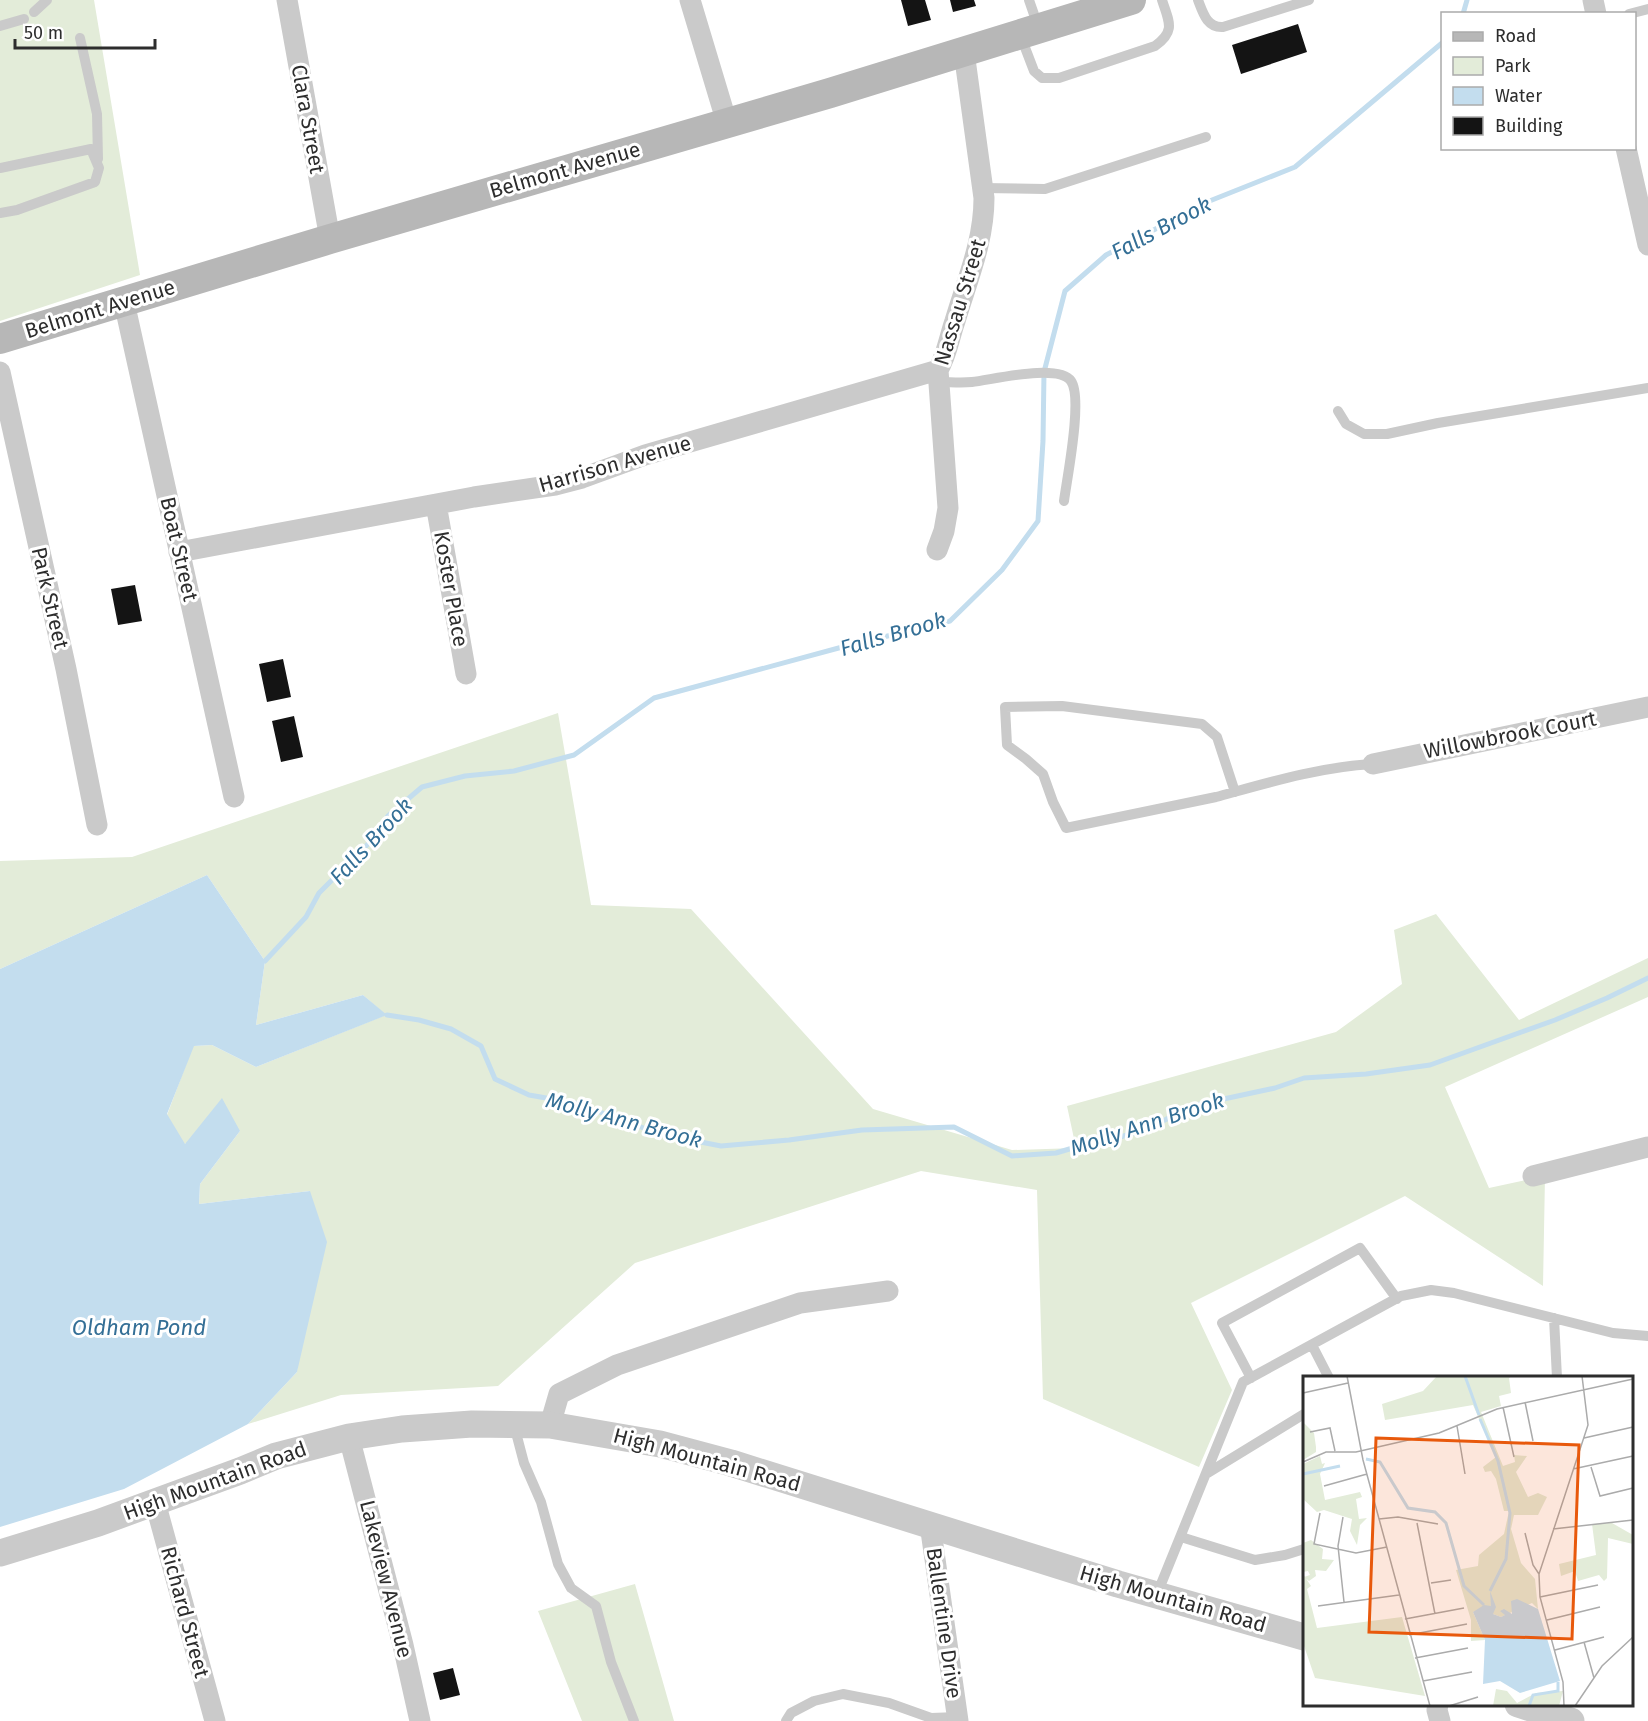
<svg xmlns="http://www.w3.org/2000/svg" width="1648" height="1721" font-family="'Fira Sans',sans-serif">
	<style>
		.green { fill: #e3ecd9 }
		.water { fill: #c3ddee }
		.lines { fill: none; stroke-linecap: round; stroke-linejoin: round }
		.stream { stroke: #c3ddee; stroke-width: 5 }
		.building { fill: #141414 }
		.service { stroke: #cacaca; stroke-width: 10 }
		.minor { stroke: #cacaca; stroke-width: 21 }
		.tertiary { stroke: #cacaca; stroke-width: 27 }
		.secondary { stroke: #b7b7b7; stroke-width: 30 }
		.labels { text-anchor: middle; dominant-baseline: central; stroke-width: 6; stroke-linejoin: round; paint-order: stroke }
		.street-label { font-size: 21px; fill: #2d2d2d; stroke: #fff }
		.water-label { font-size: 22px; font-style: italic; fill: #346f96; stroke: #fff }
		.inset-river { fill: none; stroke: #c3ddee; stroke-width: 3 }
		.inset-road { fill: none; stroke: #ababab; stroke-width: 1.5 }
		.view { fill: #e8590c; fill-opacity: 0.15; stroke: #e8590c; stroke-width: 3 }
		.inset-edge { fill: none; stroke: #2d2d2d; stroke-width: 3 }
	</style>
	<rect width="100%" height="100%" fill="#fff"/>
	<path class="green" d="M0,0H94L140,275L0,321Z
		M558,713L591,905L691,909L873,1109L1012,1150L1076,1148L1067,1106L1336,1032L1402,984L1394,930L1436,914L1519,1020L1648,958V997L1445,1087L1489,1188L1545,1176L1543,1286L1405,1196L1191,1303L1232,1390L1199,1467L1043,1399L1037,1190L921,1171L635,1263L498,1386L341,1395L248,1424L297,1372L310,1191L199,1204L200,1184L240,1131L184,1144L167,1115L193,1046L212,1045L256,1067L386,1015L363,995L256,1025L265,961L207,875L0,969V861L132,857Z
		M635,1584L674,1721H582L538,1611Z"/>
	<path class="water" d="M207,875L265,961L256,1025L363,995L387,1015L256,1067L212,1045L194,1046L167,1114L185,1144L222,1098L240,1131L200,1184L199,1204L310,1191L327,1242L297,1372L248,1424L124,1489L0,1527V969Z"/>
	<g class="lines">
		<path class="stream" d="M1463,14L1467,0
			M265,961L306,917L319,893L368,844L388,816L422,787L465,776L514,771L574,755L654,698L846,646L950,621L1002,570L1038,521L1043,441L1044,372L1065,291L1106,255L1207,202L1295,167L1442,43
			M387,1015L419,1020L451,1029L481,1046L495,1079L529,1095L575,1103L660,1134L721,1146L789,1140L862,1130L954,1127L1012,1156L1056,1153L1106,1138L1120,1137L1148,1129L1191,1106L1275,1088L1304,1078L1366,1074L1430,1065L1555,1020L1607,998L1648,978"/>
	</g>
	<path class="building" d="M901,0H925L931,20L908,26Z
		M950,0H974L976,6L953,12Z
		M1298,24L1307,52L1241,74L1232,45Z
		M135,585L142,621L118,625L111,589Z
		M283,659L291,697L267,702L259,664Z
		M294,716L303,757L281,762L272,721Z
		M453,1668L460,1695L440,1700L433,1673Z"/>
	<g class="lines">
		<path class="service" d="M1029,0L1038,26
			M1198,0C1203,13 1207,28 1223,27L1309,0
			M34,12L47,0
			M1629,14L1648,9
			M0,26L24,19
			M1021,37L1034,71L1042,78H1059L1155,46C1176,31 1169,22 1162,0
			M80,38L97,114L98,159
			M0,168L91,149L99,168L95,182L17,210L0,213
			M982,188L1045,189L1206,137
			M939,382C950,382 961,383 972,382C992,380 1058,363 1071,381C1083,398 1067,478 1064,501
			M1338,411L1346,424L1364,434H1387L1438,423L1648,388
			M1235,792L1217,737L1202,724L1062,706L1005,707L1007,745L1026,759L1043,774L1053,802L1066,828L1216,797C1267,783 1319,767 1373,764
			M1554,1318L1557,1378
			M1312,1345L1329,1378
			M1251,1378L1222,1323L1360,1248L1397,1299
			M514,1425L524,1463L541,1502L558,1564L571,1588L596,1606L611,1662L634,1721
			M1206,1474L1304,1414
			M1181,1537L1255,1560L1285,1555L1304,1549
			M1157,1594L1243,1382L1401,1296L1431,1290L1454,1293L1613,1333L1648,1336
			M786,1721L791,1713L814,1701L843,1694L889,1703L931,1718L958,1717"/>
		<path class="minor" d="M287,0L330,239
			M690,0L727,123
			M1593,0L1596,14
			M1626,148L1648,245
			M124,302L234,797
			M0,372L66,669L97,825
			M436,504L466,674
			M937,550L944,531L948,508L938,370C947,355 949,338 955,321C967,280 984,242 984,198L964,52
			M179,552L474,497L555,485L582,478L645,455L938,370
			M1373,764L1648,707
			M1533,1176L1648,1147
			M550,1425L559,1394L617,1365L800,1303L888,1291
			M349,1437L403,1645L420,1721
			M155,1502L215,1721
			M930,1524L958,1721
			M1438,1704L1437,1710L1440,1721"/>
		<path class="tertiary" d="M0,1553L98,1523L240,1471L276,1456L349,1437L402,1429L472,1424L550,1425L660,1444L731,1463L1118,1584L1304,1637
			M1518,1704L1571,1721"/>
		<path class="secondary" d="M0,339L330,239L830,93L1131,0"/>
	</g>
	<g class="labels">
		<g class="street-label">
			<text transform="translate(308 119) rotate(80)">Clara Street</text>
			<text transform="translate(565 170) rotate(-16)">Belmont Avenue</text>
			<text transform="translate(960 302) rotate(-73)">Nassau Street</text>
			<text transform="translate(100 309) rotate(-17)">Belmont Avenue</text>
			<text transform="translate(615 464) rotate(-16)">Harrison Avenue</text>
			<text transform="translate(179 549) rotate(77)">Boat Street</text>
			<text transform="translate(451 589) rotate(80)">Koster Place</text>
			<text transform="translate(50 598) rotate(77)">Park Street</text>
			<text transform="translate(1510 735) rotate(-11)">Willowbrook Court</text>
			<text transform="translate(707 1460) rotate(15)">High Mountain Road</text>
			<text transform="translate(215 1481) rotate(-20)">High Mountain Road</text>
			<text transform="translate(386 1579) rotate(76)">Lakeview Avenue</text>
			<text transform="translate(1173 1599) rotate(16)">High Mountain Road</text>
			<text transform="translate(185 1612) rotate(75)">Richard Street</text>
			<text transform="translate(944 1623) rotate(82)">Ballentine Drive</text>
		</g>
		<g class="water-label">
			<text transform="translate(1161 228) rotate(-28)">Falls Brook</text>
			<text transform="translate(893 634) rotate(-16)">Falls Brook</text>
			<text transform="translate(371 841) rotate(-47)">Falls Brook</text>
			<text transform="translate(624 1120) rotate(15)">Molly Ann Brook</text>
			<text transform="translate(1147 1124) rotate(-18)">Molly Ann Brook</text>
			<text x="139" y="1327">Oldham Pond</text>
		</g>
	</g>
	<g transform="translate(1303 1376)">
		<rect width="330" height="330" fill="#fff"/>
		<path d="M134,0H209L206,2L208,17L196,20L198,30L178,36L200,90L212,86L211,79L224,80L213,96L225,121L235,117L244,121L235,139H211L208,153L218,187L232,203L235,233L229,227L198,241L190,238L185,218L188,230L170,236L182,264L168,265V244L153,194L175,190L176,179L201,158L206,135H201L193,103L188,95L182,96L180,91L193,81L170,29L82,44L79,28L120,15ZM0,46L11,57L13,71V76L0,84ZM17,80L19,88L22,87L17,98L22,124L57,116L59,121L53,123L56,143L64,142L57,149L54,169L47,155L49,143L21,134L14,136L0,123V88ZM309,147L330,159V168L305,162L304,202L301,205L296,199L275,205L272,195L258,200L256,188L293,179L289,148ZM8,164L20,173L19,183L31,184L23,195L12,194L13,200L6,205L1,201L7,199L5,195L0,196V167ZM0,198L8,210L4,213L14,252L99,241L122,320L12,302L0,267ZM193,313L204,315L214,327L233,317L260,315L256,330H190Z" fill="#e3ecd9"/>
		<path d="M187,215L193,231L190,238L198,241L202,239L197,235L201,233L209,238L208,225L214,223L235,233L257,305L217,317L197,305L180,308L182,264L170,236L181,229L188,230Z" fill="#c3ddee"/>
		<path class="inset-river" d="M162,0L176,39M177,43L195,85L207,137L203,183L187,215M63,83L77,86L105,132L132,136L143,147L161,210L181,229M0,98L37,90M226,330L230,319L255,315V306"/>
		<path class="inset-road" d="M44,0L60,84L127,330M0,17L45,7M222,26L230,65M200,31L211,81M154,50L162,98M7,56L27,52L32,75M281,62L330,51M0,86L23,76H53L136,57L194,33L330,3M288,91L297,120L330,112M270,93L330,80M21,110L64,98M17,137L11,168L53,177L84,171M40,141L35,170L41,226M76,143L95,141L135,148M114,147L132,238M250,153L330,144M222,157L230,189L236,198M128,207L148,204M237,221L295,209M15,230L96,219M102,243L161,232M244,244L297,231M106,259L164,248M281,266L291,302M252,274L301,261M112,282L165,272M120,305L169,296M146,330L175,321M261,330L260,306L237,221L236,198L285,49L279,0M272,330L299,290L330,261"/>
		<path class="view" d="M73,62L276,69L269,263L66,256Z"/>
		<rect width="330" height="330" class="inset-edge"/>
	</g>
	<rect x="1441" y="12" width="195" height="138" fill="#ffffff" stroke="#ababab" stroke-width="1.5"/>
	<rect x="1453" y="32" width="30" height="9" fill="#b7b7b7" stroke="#ababab" stroke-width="1.5"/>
	<text x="1495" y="42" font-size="18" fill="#2d2d2d">Road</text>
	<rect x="1453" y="57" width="30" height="18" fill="#e3ecd9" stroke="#ababab" stroke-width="1.5"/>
	<text x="1495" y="72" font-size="18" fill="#2d2d2d">Park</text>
	<rect x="1453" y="87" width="30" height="18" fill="#c3ddee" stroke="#ababab" stroke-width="1.5"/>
	<text x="1495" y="102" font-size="18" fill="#2d2d2d">Water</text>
	<rect x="1453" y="117" width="30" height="18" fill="#141414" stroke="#ababab" stroke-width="1.5"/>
	<text x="1495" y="132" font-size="18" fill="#2d2d2d">Building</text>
	<path d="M15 39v9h140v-9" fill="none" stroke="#2d2d2d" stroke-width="3"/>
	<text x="24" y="39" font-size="18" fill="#2d2d2d" stroke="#ffffff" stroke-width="4.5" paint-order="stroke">50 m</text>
</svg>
